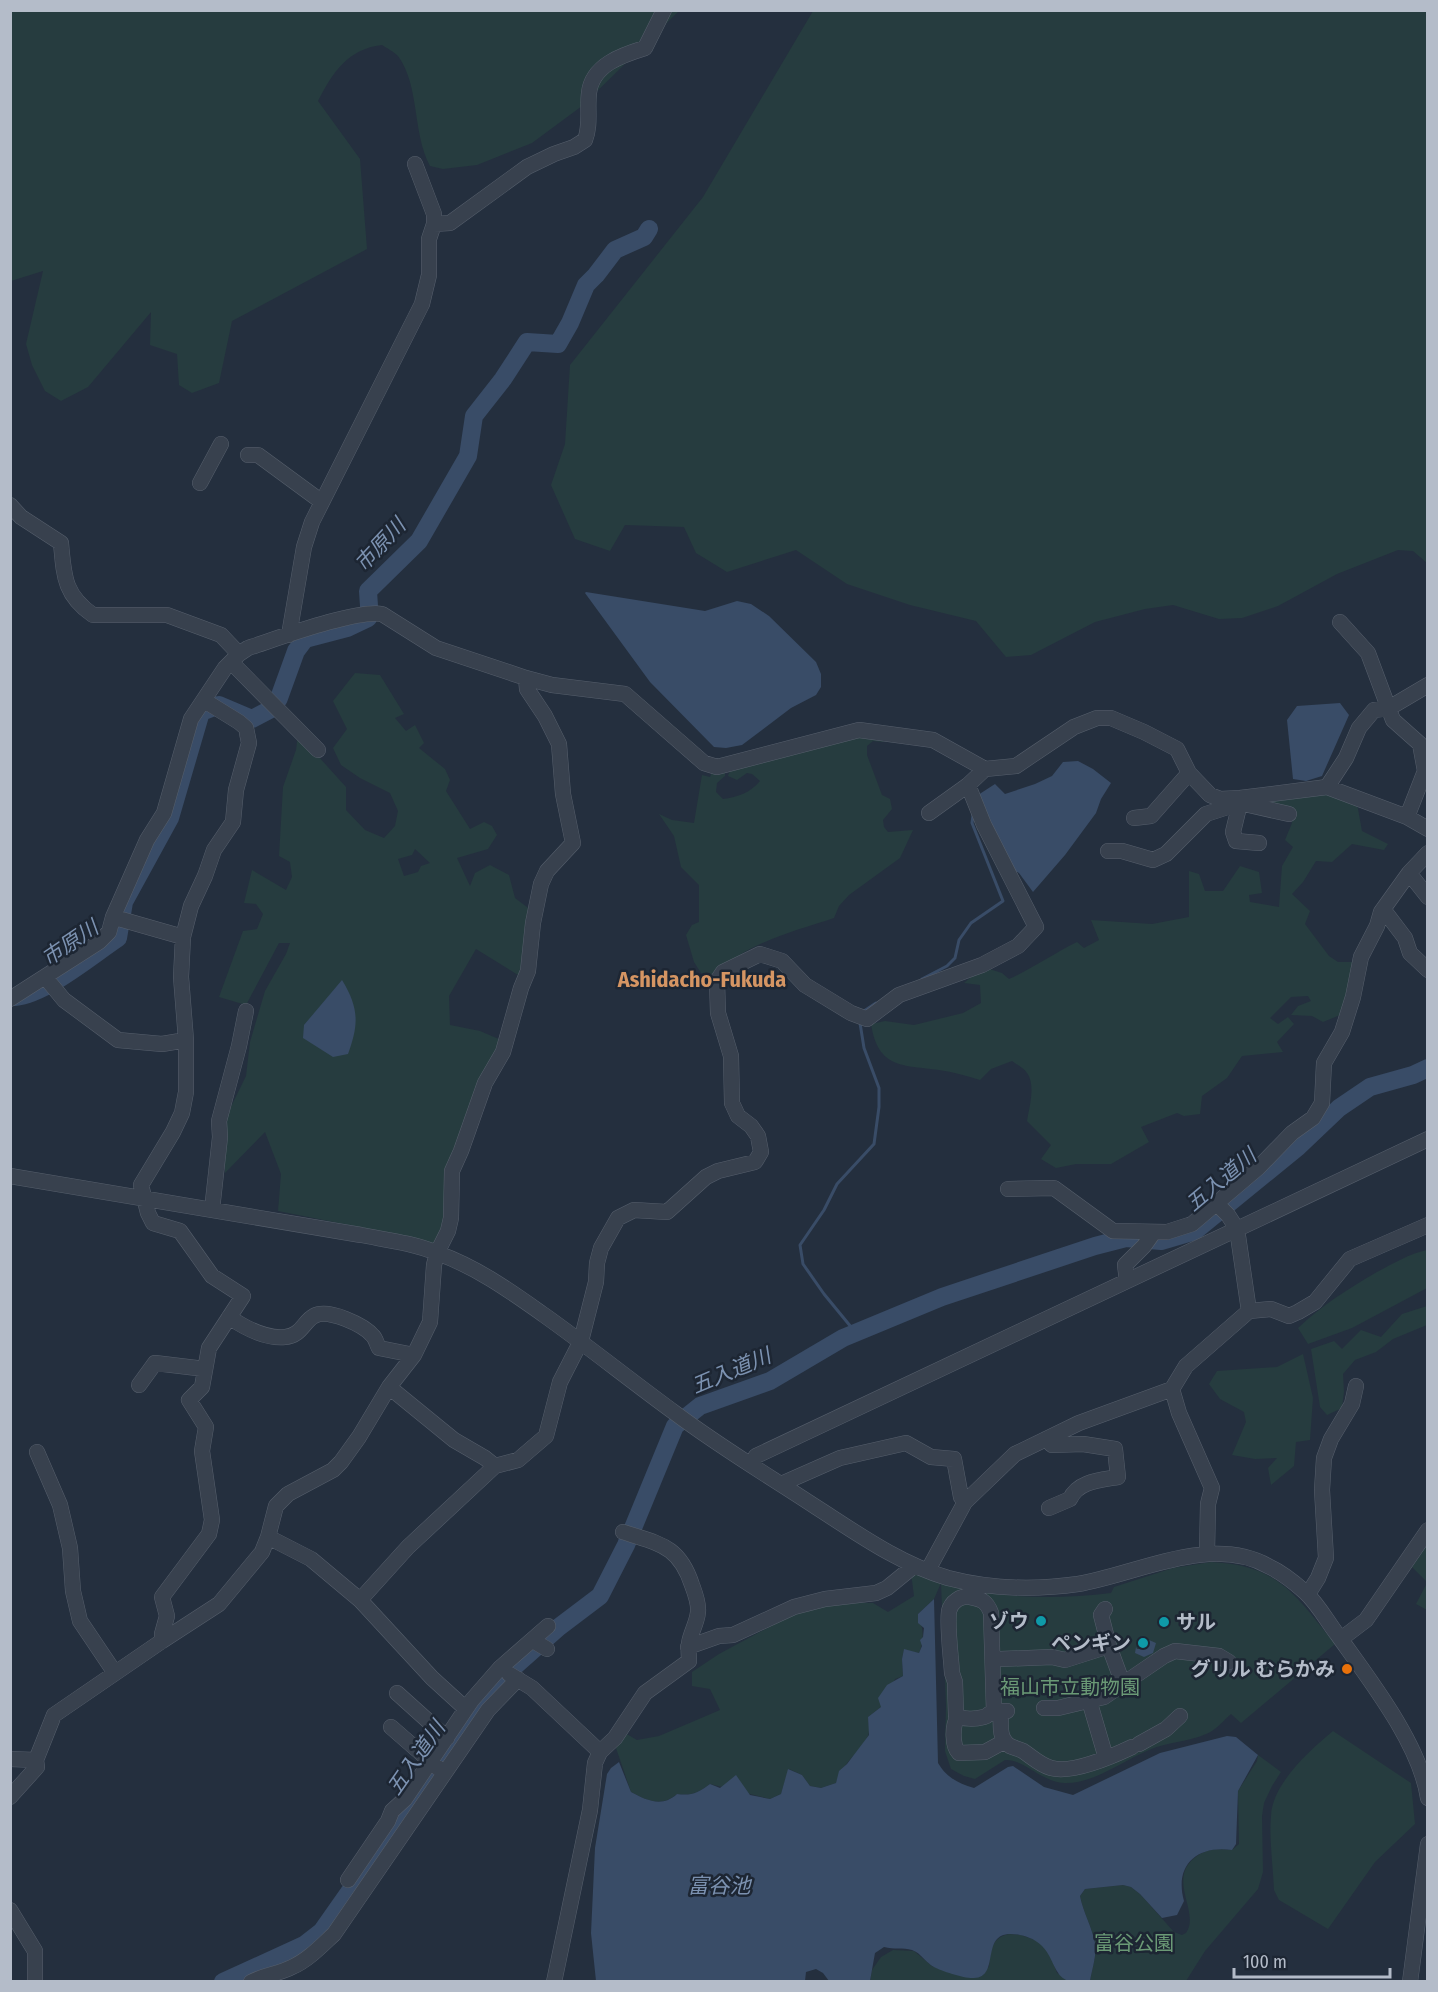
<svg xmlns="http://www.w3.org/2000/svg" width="1438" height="1992" font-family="'Fira Sans Condensed','Noto Sans JP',sans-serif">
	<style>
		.green { fill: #263c3f; fill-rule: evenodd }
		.water { fill: #394c67 }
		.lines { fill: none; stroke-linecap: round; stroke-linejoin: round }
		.stream { stroke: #394c67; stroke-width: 3 }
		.river { stroke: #394c67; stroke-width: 18 }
		.minor-tunnel { stroke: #3a4453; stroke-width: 15; stroke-dasharray: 15 8; stroke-linecap: butt }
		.minor-casing { stroke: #565f6c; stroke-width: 16 }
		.minor { stroke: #38414e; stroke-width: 15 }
		.culture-dot { fill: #0f9aa8; stroke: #1d2633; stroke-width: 2 }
		.food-dot { fill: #e8710a; stroke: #1d2633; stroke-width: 2 }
		.labels { text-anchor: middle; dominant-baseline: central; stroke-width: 5; stroke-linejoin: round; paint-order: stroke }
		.poi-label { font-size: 20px; font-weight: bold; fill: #b4bcc9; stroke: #1d2633; text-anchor: end }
		.park-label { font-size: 20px; fill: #6b9a76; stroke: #1d2633 }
		.water-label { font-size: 21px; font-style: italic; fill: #7c92b1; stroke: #1d2633 }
		.quarter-label { font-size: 22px; font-weight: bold; fill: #d59563; stroke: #1d2633 }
	</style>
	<rect width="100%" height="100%" fill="#242f3e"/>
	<path class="green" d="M10,11H679L582,106L532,143L477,165L443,169L430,166C412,132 420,86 398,56C394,52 387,48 382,45C348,49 333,72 318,101L360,159L367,249L232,321L219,383L192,393L179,385L177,354L150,345L151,312L88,387L61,401L45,391L32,365L26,344L43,271L11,281Z
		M813,11H1427V563L1413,551L1398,550L1337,574L1278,606L1242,618L1219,619L1173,605L1145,609L1095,622L1031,655L1006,657L976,621L910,605L847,584L796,550L727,572L696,553L684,527L625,525L610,551L575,539L551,485L565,444L570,365L703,197Z
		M355,673L380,675L404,714L395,718L406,731L415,725L424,743L419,748L445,769L450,780L446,791L470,829L484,822L492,826L497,835L488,849L457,858L470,886L475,873L490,865L509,875L515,898L531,910L524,936L522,975H518L476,949L449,996L450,1025L480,1031L501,1040L483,1076L445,1227L432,1245L369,1229L278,1211L281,1174L265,1132L225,1173L223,1123L246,1076L250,1042L265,991L286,954L290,943H279L246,1005L219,997L243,931L257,929L263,914L256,904L244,903L252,870L286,890L292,877L290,862L279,856L283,787L296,750L298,734L346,787V810L365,830L384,838L395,826L398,811L390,793L360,778L341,765L333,748L347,729L333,701ZM415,849L430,863L421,866L418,872L404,876L398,859L412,855Z
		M853,736H884L883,742L873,741L867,746V755L882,795L890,799L892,809L883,820L884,827L888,832L913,830L900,858L849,895L839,906L834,918C792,932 744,943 713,977L701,973L694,962L686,935L692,925L699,922V885L681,867L674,836L659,814L672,820L694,823L702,775L710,777L713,770L725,771V776L717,783L716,792L723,799C738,797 750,793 760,781L752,774L747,773L737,780L728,776L730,770Z
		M1321,793L1356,798L1362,831L1388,844L1384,850L1352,844L1332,862L1316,861L1303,882L1292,894L1310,911L1305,924L1329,956L1338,962H1358L1345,1013L1323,1022L1312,1016L1291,1015L1298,1006L1311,1001L1308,996L1291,997L1270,1018L1278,1024L1288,1017L1294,1024L1277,1042L1283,1052L1242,1056L1227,1078L1202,1096L1200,1114L1184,1116L1177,1113L1141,1127L1149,1142L1111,1164H1076L1056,1168L1041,1159L1051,1145L1027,1121C1029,1108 1036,1085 1027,1073C1024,1068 1017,1065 1012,1061L991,1069L980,1080C967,1076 953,1072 939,1070C903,1065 878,1069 871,1024L885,1021L914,1025L963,1013L981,1003L980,985L964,983L983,967L1002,973L1009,979C1033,968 1053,954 1077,942L1084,948L1099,940L1091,920L1152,924L1189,917V871L1199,874L1205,891H1223L1240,866L1259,872L1262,893L1249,895L1250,902L1279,907L1282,866L1293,847L1285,840L1292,823L1293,811L1255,802Z
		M1427,1250V1288L1352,1328L1308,1344L1298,1328C1322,1305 1348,1289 1377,1272C1394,1263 1409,1254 1427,1250Z
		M1427,1306V1325L1393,1339L1376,1352L1355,1360L1343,1374L1344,1392L1342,1408L1327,1415L1320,1407L1311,1349L1334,1341L1342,1349L1361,1330L1381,1337L1402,1314Z
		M1303,1354L1313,1398L1310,1440L1296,1442L1294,1466L1271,1485L1268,1468L1277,1458L1255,1459L1232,1455L1246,1422L1244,1412L1220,1399L1209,1384L1217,1371L1277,1367Z
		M1427,1545V1582L1412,1567Z
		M1211,1562C1279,1565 1295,1595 1335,1644L1241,1723L1231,1714C1224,1720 1215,1731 1206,1734C1188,1742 1167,1742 1149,1750C1122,1761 1094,1784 1064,1783C1042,1782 1022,1758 1005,1760L975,1779L964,1776L951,1769L945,1751L946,1705L941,1583L934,1599L918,1614C923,1627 925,1639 919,1653L904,1650L902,1659L903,1676L895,1679L881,1707L868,1717C869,1722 870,1731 868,1736C860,1753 841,1764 836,1783L821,1788L810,1786L802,1775L789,1769L781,1794L770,1799L710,1784C698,1793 691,1796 677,1794C661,1808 646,1800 631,1792L616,1748L625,1733L637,1740L659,1736L720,1710L710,1689L692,1686V1672L719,1654L786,1618L827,1602L873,1603L888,1612L914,1596L911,1573C935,1579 958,1588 982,1592C1025,1599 1069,1598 1111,1593L1114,1587L1173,1568Z
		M1427,1583V1610L1416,1604Z
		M1333,1731L1411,1783L1415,1824L1375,1862L1328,1929L1279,1900L1274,1890C1273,1866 1269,1840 1271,1816C1272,1784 1310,1750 1333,1731Z
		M1258,1755L1281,1772L1272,1786L1264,1803L1262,1816L1263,1872L1258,1889L1205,1951L1186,1981H1090C1092,1969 1097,1955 1095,1943C1092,1927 1083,1912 1080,1896L1085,1889L1123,1885L1131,1887L1140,1894L1174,1932L1182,1935L1186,1933C1201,1912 1165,1878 1197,1856C1209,1848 1218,1849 1232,1850L1239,1844L1238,1791L1257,1761Z
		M1009,1934L1021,1935L1038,1941L1050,1953L1057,1973L1070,1981L870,1982L872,1970L881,1957L893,1950L914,1951L932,1966L955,1974L989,1967C991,1950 991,1938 1009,1934Z"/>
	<path class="water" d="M586,592L705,611L737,601L751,604L769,616L816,662L821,674V687L816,695L791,708L742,745L726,748L714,747L650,682L585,593Z
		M1340,703L1349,715L1322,776L1306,781L1293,779L1287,720L1297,706Z
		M1078,761L1093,769L1111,783L1101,799L1096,813L1065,855L1033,892L1019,873L1010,868L978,795L995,784L1005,794L1035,784L1052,776L1063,762Z
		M342,980C359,1008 359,1024 348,1054L333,1057L303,1038L304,1025Z
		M934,1599L938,1763C947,1778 958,1783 974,1788L1008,1767L1013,1766L1044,1787L1073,1795L1160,1753L1227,1736L1236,1737L1258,1755L1238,1791L1236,1844L1232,1850C1197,1845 1174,1865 1184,1901L1177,1915L1162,1918L1140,1894L1131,1887L1123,1885L1085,1889L1080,1896C1083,1912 1092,1927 1095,1943C1097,1955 1092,1969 1090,1981C1084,1982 1077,1983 1072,1982C1047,1977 1059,1943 1020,1935C976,1926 1003,1977 974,1978C966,1979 941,1971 934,1967C926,1963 921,1953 912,1950C903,1947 894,1950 884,1947L875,1953L870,1981H829L823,1973L816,1969L806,1972L805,1981H596L591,1933L595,1848L607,1774L611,1768L619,1762L631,1792C646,1800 662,1808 677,1794C691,1796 698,1793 710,1784L720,1788L736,1775L750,1795L770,1799L781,1794L788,1769L802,1775L810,1786L821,1788L836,1783L839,1771L847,1764L869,1735L868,1717L881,1707L878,1698L887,1685L903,1676L902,1659L904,1649L919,1653L922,1646L920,1640L923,1637L924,1628L918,1623V1614Z
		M1149,1640L1156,1643L1153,1653L1144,1657L1135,1653L1136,1647L1137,1649H1147Z"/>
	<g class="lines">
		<path class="stream" d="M922,979L947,966L955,958L959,940L971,923L1003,901L972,823L973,815
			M864,1011L876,1003
			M856,1333L824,1294L803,1264L800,1245L824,1210L837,1184L874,1144L879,1107V1088L864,1048L860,1023"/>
		<path class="river" d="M15,997C46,994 91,956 118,938L124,902L170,818L201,712L219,705L252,719L273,708L279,698L296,651L305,639L347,628L368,618L369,606L368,591L419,541L468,456L474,416L503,379L527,342L558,344L570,323L586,285L596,275L615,250L644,237L649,229
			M223,1982L304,1945L322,1931L496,1683L559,1627L600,1596L626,1545L675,1426L700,1406L770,1381L843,1338L942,1297L1095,1246L1126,1238L1161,1241L1195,1231L1298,1147L1339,1108L1370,1087L1413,1075L1428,1068"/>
		<path class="minor-tunnel" d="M1229,1662L1244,1679"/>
		<g class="minor-casing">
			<path id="minor" d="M415,164L434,214V224
				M248,455H258L322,502
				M200,483L221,444
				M10,505L21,517L61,543C64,576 64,595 93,615H167L221,635L239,654
				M1340,622L1368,653L1393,720L1420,744L1425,771L1407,817
				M289,635L304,547L312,522L422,304L429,275V239L434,224L450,223L527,167L554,154L574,147L585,140C591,125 587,109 589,93C592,65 622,55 645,48L664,10
				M231,662L318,750
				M1327,787L1346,758L1359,728L1374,710L1389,708L1428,685
				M929,813L968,785L985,769
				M1134,818L1151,816L1189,773
				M1259,843L1236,841L1233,832L1240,803L1289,814
				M1108,851H1122L1153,860L1166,854L1206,814L1240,803
				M1409,873L1428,897
				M1383,909L1405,938L1410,953L1428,970
				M113,917L183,937
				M45,977L64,1000L118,1040L162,1044L186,1040
				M10,999L99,942L109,932L113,917L147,840L164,813L191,719L225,668L239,654L248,648C276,639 357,609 382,614L436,648L526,678L552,685L625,694L704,763L717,767L859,730L933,740L985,769L1016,766L1074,727L1097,718H1111L1144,732L1177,749L1189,773L1210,795L1220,799L1240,798L1327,787L1407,817L1428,829
				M10,1176L361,1235C387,1240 413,1243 437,1253C477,1267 510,1291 544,1315C589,1347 631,1381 675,1413C720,1447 769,1476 816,1507C858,1534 900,1564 948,1578C990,1589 1035,1590 1078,1584C1137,1574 1210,1534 1268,1566C1281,1572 1295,1583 1305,1592C1318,1604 1327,1621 1337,1634C1369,1679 1420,1744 1428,1798
				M1008,1189L1054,1188L1113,1231L1167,1232L1192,1224L1258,1168L1292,1133L1313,1118L1322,1103L1324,1063L1342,1032L1353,997L1361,957L1377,926L1381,912L1409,873L1428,853
				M1217,1204L1228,1215L1237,1229L1249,1311
				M212,1210L220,1137L219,1121L239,1046L246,1011
				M1127,1281L1125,1265L1144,1246L1154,1232
				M229,1317C245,1328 265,1339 285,1337C301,1336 304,1321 314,1316C328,1308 364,1325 373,1336C376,1339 377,1345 379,1348L414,1355
				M139,1385L155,1363L205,1369
				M389,1387L454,1440L485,1458L495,1466
				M1046,1439L1052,1445L1083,1444L1115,1449L1118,1477C1101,1480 1078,1481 1070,1499L1049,1508
				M37,1452L60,1505L70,1548L73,1591L80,1621L115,1673
				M751,1465L756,1456L1428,1139
				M781,1484L840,1458L906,1443L931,1457L954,1459L961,1497L965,1502
				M268,1537L311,1559L360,1600L432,1678L466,1709
				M1207,1553L1208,1504L1212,1488L1179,1413L1172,1389L1186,1366L1249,1311L1271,1309L1289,1316L1298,1312L1315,1302L1350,1259L1428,1225
				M928,1570L965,1502L1015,1454L1079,1423L1172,1389
				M1308,1594L1318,1578L1326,1558L1322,1490L1324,1458L1331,1439L1352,1404L1356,1386
				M360,1600L408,1547L495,1466L518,1460L546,1436L560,1382L581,1341L596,1282L597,1263L601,1248L618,1218L634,1210L667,1212L706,1177L718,1171L755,1162L761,1152L758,1136L751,1126L738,1116L732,1103L731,1056L718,1013L717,981L723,972L760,954L782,961L805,985L851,1013L867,1019L899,995L982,965L1018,946L1036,927L984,825L968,785
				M1105,1609L1101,1615L1109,1646L1123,1684
				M1341,1639L1366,1620L1428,1530
				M532,1640L547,1649
				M162,1641V1634L167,1616L162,1597L209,1534L212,1520L202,1451L206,1427L189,1400L202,1387L209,1348L243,1296L212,1276L180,1231L153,1223L148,1213L141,1185L173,1132L182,1113L186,1092V1040L181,977L183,937L191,906L205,876L214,850L233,822L236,790L249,743L246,728L239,722L205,701
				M688,1647L719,1636L733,1635L794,1607L825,1599L876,1593L887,1588L914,1566
				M1000,1659L1052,1657L1065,1660L1109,1646
				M509,1674L532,1688L600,1752
				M397,1693L447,1738
				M1089,1700L1106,1758
				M1044,1708H1058L1104,1697L1164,1656L1175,1651L1219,1656L1229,1662
				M1001,1711C1001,1723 998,1739 1010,1746C1014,1748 1019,1749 1023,1751C1032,1757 1040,1765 1051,1768C1072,1774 1113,1756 1132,1747
				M994,1712L991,1613C987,1602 982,1599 970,1597C961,1595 951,1602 949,1611C947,1628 951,1656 952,1673L955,1682L956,1715C963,1720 976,1719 984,1717C988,1716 989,1713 992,1712C996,1710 1003,1711 1007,1711
				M958,1717C952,1725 952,1746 959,1753L985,1752L1005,1741
				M391,1727L438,1768
				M1139,1744L1166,1729L1180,1716
				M10,1759L36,1760
				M10,1797L37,1767L36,1760L54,1715L162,1641L219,1604L262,1552L268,1537L276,1506L288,1494L333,1470L341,1462L359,1437L389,1387L414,1355L430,1322L434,1265L437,1253L448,1231L451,1218L452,1171L461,1151L485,1083L503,1052L521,988L528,971L533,923L541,884L547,871L573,843L563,794L559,744L545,716L527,689L526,678
				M348,1880L388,1821L392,1811L405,1799L472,1700L500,1668L548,1626
				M10,1910L35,1951V1982
				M251,1982C264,1975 279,1974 292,1967C308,1960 321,1946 334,1934L488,1710L518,1679
				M554,1982L590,1810L595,1763L600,1752L615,1738L645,1693L689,1661C689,1655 688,1649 689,1643C691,1632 697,1623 698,1612C699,1603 695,1593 692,1585C679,1545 659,1544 623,1532
				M1410,1982L1428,1844"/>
		</g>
		<use href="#minor" class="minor"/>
	</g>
	<g class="culture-dot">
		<circle cx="1041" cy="1621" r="6"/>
		<circle cx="1164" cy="1622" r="6"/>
		<circle cx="1143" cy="1643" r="6"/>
	</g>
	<circle class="food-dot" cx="1347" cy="1669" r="6"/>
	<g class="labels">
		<g class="poi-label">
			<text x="1029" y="1621">ゾウ</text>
			<text x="1176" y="1622" text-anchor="start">サル</text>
			<text x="1131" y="1643">ペンギン</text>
			<text x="1335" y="1669">グリル むらかみ</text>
		</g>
		<g class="park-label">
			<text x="1070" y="1687">福山市立動物園</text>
			<text x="1134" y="1943">富谷公園</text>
		</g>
		<g class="water-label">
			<text transform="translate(380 545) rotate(-47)">市原川</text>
			<text transform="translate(70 943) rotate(-34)">市原川</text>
			<text transform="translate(1221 1180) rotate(-40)">五入道川</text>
			<text transform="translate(731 1371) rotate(-23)">五入道川</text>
			<text transform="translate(416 1758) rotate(-55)">五入道川</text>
			<text x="719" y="1886">富谷池</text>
		</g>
		<g class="quarter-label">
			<text x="702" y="979">Ashidacho-Fukuda</text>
		</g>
	</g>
	<rect width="1438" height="1992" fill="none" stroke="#b4bcc9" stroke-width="24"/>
	<path d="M1234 1968v9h156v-9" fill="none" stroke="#b4bcc9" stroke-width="3"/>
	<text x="1243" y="1968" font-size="18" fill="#b4bcc9" stroke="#1d2633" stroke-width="4.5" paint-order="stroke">100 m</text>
</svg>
